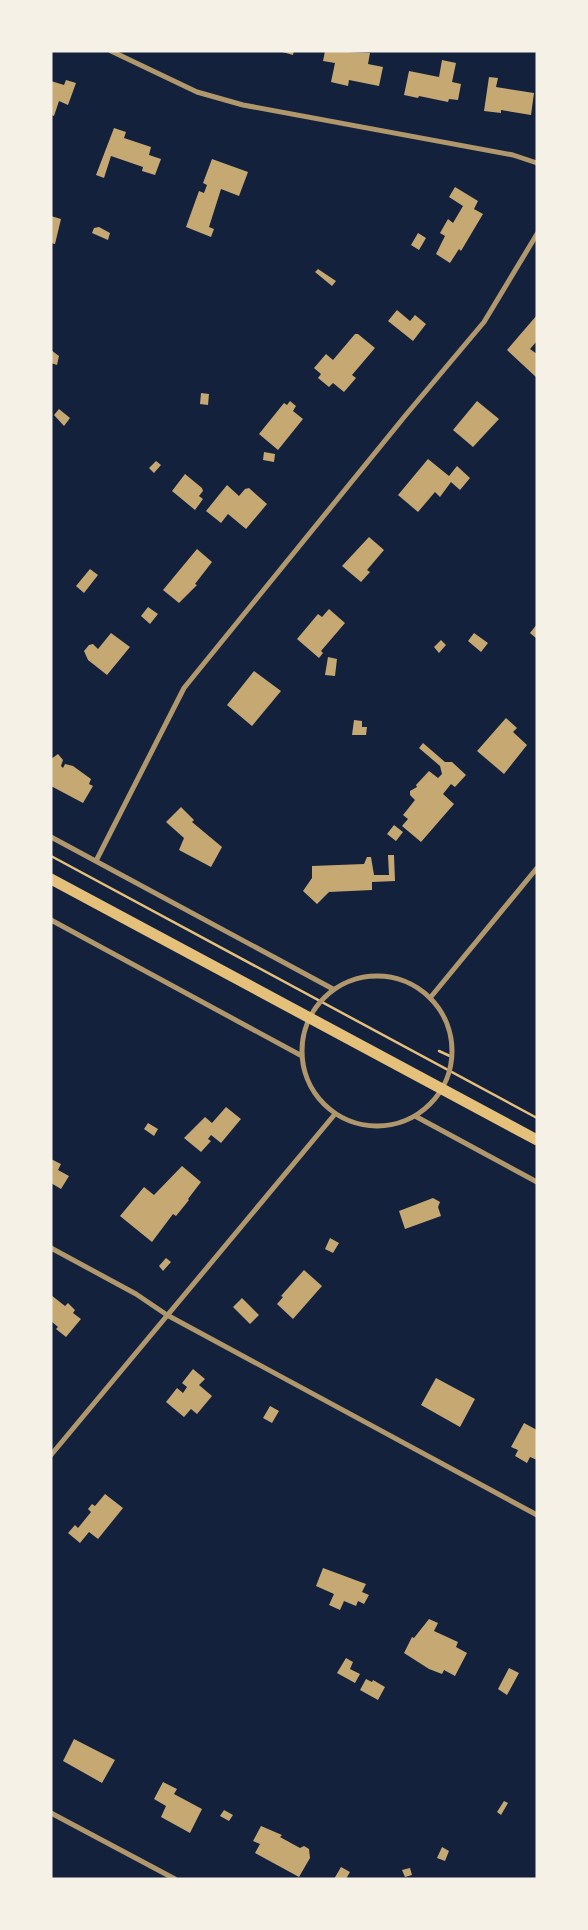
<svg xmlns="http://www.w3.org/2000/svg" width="588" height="1930" font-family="Rubik,sans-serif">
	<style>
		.building { fill: #c6a872 }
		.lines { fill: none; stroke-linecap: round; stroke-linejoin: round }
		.path { stroke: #e5c07b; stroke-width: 2.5 }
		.minor { stroke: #b1986c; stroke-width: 5 }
		.primary { stroke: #e5c07b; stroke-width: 11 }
	</style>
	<rect width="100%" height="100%" fill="#14213d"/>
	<path class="building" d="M279,51H294L293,55Z
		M325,51L370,53L368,64L383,67L379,86L349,80L348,86L331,82L335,63L323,61Z
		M442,60L456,63L452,82L461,84L458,100L449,99L448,102L419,96L418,98L404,95L409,71L439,77Z
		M489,77L498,78L496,87L534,93L531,115L501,110V113L484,111Z
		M66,80L76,83L68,105L59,101L54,116L51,115V81L64,85Z
		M114,128L126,132L124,138L151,147L149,155L161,159L155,175L142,171L143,167L111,156L104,178L96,175Z
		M212,159L248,172L239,196L221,189L209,227L214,229L211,237L186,227L199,191L204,193L207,185L203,183Z
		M455,187L478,201L474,209L483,214L461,251L459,249L450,263L436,254L445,236L440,233L448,219L453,223L463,206L449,197Z
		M51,216L61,219L55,244L51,243Z
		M99,227L110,233L108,240L92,233L94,228Z
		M418,233L426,238L419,250L411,245Z
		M318,269L336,281L332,286L315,272Z
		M397,310L410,321L415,315L426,324L413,341L388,321Z
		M537,315V341L530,349L537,354V378L507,350Z
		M355,334H358L375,348L352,375L356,378L344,392L333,383L329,387L318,378L321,374L314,368L326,354L333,360Z
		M51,350L59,356L57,365L51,363Z
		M201,393L209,394L208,405L200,404Z
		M290,401L296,406L293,411L303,419L278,450L259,434L284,403L287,405Z
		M477,401L499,419L473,447L453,430Z
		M59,409L70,418L64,426L54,415Z
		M264,452L275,454L274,462L263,460Z
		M428,459L449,476L457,466L470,478L460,490L451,482L440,497L435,492L418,512L398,495Z
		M156,461L161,465L154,473L149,468Z
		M185,474L202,488L203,491L199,496L203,499L195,510L172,491Z
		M227,485L239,496L245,489L249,488L267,504L246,529L228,514L221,523L206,511Z
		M369,537L384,550L367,570L370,572L361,582L342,566Z
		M197,549L212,562L195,584L197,585L179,603L163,590Z
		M90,569L98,575L84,593L76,586Z
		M148,607L158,614L150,624L141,616Z
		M329,609L345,623L321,651L323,653L319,658L297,639L318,614L322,617Z
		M537,624V639L530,633Z
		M111,633L130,647L107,675L88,660L84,651L89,645L93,644L98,649Z
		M474,633L488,643L481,652L468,641Z
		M441,640L446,645L439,653L434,647Z
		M328,657L337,659L335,676L325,675Z
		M254,671L281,691L252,726L227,705Z
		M506,718L517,728L513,732L527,745L504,774L477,751Z
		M354,720L362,721V727H367L366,735H352Z
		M423,743L445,762H452L466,775L455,787L451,784L443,794L454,804L421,842L402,826L408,819L403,815L415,800L410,795V791L417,787L416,785L429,771L438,778L442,774L440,766L419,748Z
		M58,754L63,760L61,766L63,768L65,764L73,766L91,779L89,784L93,786L83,803L51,786V759Z
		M181,807L194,820L192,822L222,847L211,867L179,850L184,838L166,822Z
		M394,825L403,832L396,841L387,834Z
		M388,855H394L395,881L372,882V890L329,892L317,904L303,891L312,878V866L364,864L367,857H371L374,875H389Z
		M226,1107L241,1119L221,1143L211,1135L208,1139L211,1141L201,1152L184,1138L205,1117L212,1123Z
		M148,1123L158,1129L154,1136L144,1129Z
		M51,1159L61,1164L58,1170L69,1176L61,1189L51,1183Z
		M182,1166L201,1182L188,1199L189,1200L176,1216L173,1214L152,1242L120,1216L144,1187L154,1195Z
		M433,1198L440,1202L438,1207L441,1216L405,1229L399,1211Z
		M330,1238L339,1243L333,1253L325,1249Z
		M166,1258L171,1262L163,1271L159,1266Z
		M304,1270L322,1286L293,1319L277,1304L283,1297L281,1296Z
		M51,1295L65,1306L68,1303L75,1310L73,1313L81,1319L66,1337L56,1329L58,1327L51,1321Z
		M242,1298L259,1315L250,1324L233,1307Z
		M193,1369L205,1379L199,1385L212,1396L197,1414L191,1409L184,1417L166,1402L177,1388L183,1393L187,1387L182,1383Z
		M436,1378L475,1399L460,1427L421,1405Z
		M270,1406L279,1411L272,1423L263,1418Z
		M524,1423L537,1430V1460L530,1457L527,1463L515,1456L518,1450L511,1447Z
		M105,1494L123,1508L98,1539L89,1532L80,1543L68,1533L75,1525L78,1528L91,1512L88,1509L92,1504L95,1506Z
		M323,1568L366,1584L362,1592L369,1595L364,1604L358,1601L356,1606L344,1601L340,1610L329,1605L334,1594L316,1586Z
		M429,1619L438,1623L434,1631L458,1642L456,1647L467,1653L455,1676L444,1670L442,1674L429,1669L404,1653L412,1637L414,1638Z
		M346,1658L353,1662L350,1669L360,1674L355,1683L337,1673Z
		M509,1668L519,1673L507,1695L498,1689Z
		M366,1679L372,1682L373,1680L385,1687L378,1700L360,1690Z
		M74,1739L115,1760L102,1783L63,1761Z
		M163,1782L177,1789L174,1794L202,1809L190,1833L161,1817L166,1806L154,1799Z
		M504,1801L508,1803L501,1815L497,1812Z
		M224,1810L233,1815L229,1821L220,1816Z
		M261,1826L282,1835L280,1837L300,1848L304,1846L309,1849L310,1858L299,1877L255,1853L260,1844L253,1841Z
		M442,1847L449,1851L445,1861L437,1858Z
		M341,1867L350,1872L346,1879H334Z
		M410,1868L412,1875L405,1877L402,1870Z"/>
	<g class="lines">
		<path class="path" d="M51,856L537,1118
			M439,1051L452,1057"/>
		<path class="minor" d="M111,51L197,92L243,105L513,155L537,163
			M51,837L333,989
			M96,861L184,688L405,416L484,322L537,234
			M51,920L302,1056
			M302 1051a75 75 0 1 1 150 0a75 75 0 1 1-150 0Z
			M430,998L537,868
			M415,1116L537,1182
			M51,1248L136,1294L167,1315L537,1515
			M51,1455L335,1114
			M51,1813L175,1879"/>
		<path class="primary" d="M51,879L537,1140"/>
	</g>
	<rect width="588" height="1930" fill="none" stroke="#f6f1e7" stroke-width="105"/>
</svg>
